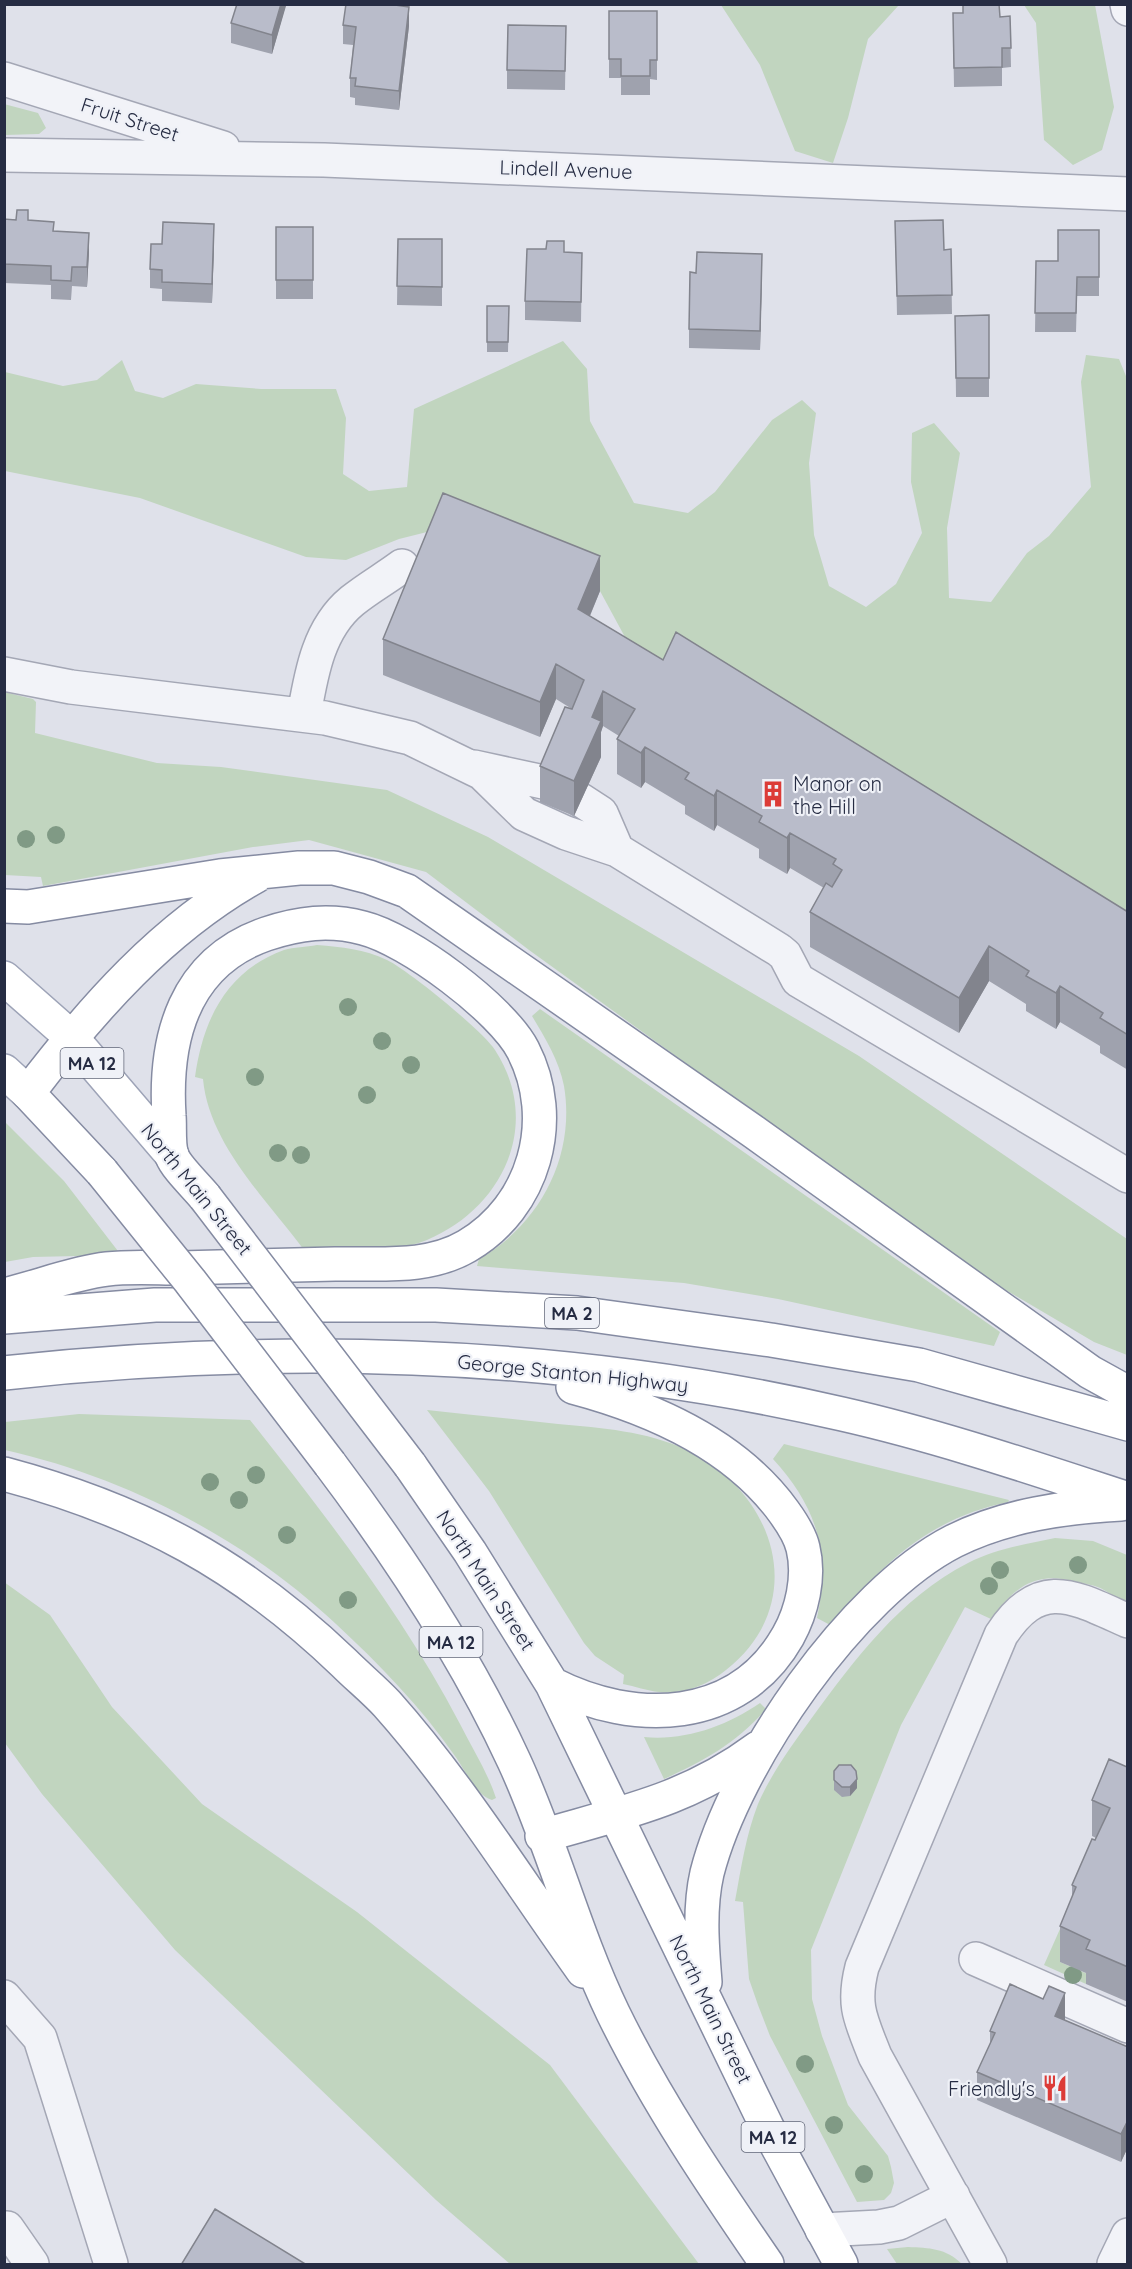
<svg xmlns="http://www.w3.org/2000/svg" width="1132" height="2269" font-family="Quicksand,sans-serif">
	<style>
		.green { fill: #c1d5bf }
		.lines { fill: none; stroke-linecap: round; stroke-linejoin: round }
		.minor-casing { stroke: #a4a7b5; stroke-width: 36 }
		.major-casing { stroke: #9da3b7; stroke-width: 36 }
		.highway-casing { stroke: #858ba2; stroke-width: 36 }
		.minor { stroke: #f2f3f8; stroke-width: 33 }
		.major { stroke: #fff; stroke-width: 33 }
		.highway { stroke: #fff; stroke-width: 33 }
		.highway-bridge-casing { stroke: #858ba2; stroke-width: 36; stroke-linecap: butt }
		.highway-bridge { stroke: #fff; stroke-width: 33 }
		.tree { fill: #809a85 }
		.wall { fill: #9fa2ae }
		.shaded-wall { fill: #82848d }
		.building { fill: #b9bcca; stroke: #82848d; stroke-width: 1.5 }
		.labels { text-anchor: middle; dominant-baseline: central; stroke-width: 4.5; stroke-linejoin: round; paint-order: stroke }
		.shield { fill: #eff1f7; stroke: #626779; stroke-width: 1.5 }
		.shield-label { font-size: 18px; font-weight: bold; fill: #262c43 }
		.street-label { font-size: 20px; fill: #262c43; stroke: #eff1f7 }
		.poi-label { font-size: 20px; fill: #262c43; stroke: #eff1f7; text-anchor: start }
	</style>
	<rect width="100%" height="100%" fill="#dfe1ea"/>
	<path class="green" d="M721,5H899L868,39L848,118L833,163L795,151L760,65Z
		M1024,5H1095L1114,107L1102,150L1073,165L1044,140L1036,23Z
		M4,104L38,113L46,128L39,134L5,135Z
		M563,341L587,369L590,421L634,503L688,513L715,492L772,420L802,400L816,413L809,463L814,535L829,586L866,607L896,584L922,533L911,482L912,433L934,423L960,453L947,528L949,598L991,602L1027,553L1049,536L1091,487L1081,382L1086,355L1119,359L1128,381L1127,915L639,663L600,591L443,528L399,539L346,560L306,557L140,498L5,471V372L63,386L97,380L122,360L135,391L163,398L196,384L261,389H336L346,418L343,474L369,491L407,487L414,409Z
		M4,692L33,699L36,702L35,733L157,763L221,767L387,790L488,837L859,1056L1127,1239V1355L1094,1342L975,1272L529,950L426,872L309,840L253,847L43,886L41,877L5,875Z
		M317,945C342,947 364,949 387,960C408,970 483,1031 495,1050C543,1124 503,1208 427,1240C390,1255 343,1249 304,1250C266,1199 209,1144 203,1079L195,1077C203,1020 226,971 284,950C294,947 306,947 317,945Z
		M540,1009L1000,1332L994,1346L778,1299L684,1283L477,1266L479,1259C539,1225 576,1157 564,1086C559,1060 545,1038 532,1016Z
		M4,1121L64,1181L121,1255L33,1257L5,1262Z
		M427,1410C471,1415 515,1419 558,1424C602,1428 646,1431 687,1450C776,1493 811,1603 726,1670C708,1685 682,1695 659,1692C647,1691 635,1686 623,1684L624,1675L595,1656L584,1643L489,1491Z
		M79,1414L250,1420C326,1516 403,1615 460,1724C472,1748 488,1773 496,1798L492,1800C476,1796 464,1768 455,1756C421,1707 379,1664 336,1624C246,1539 125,1477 5,1450V1422Z
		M784,1444L1009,1500L1008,1502C928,1519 881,1564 832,1626L817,1618C831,1553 817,1507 773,1459Z
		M1055,1538L1093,1541L1127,1555V1604C1118,1600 1112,1595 1104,1590C1096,1585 1085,1584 1077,1582C1035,1570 1015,1587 991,1619L965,1607L901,1725L811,1950L812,1999L822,2036L848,2105L888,2156L891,2167L894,2183L891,2193L884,2200L857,2202L770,2036L758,2005L749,1979L743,1902L735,1901C741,1868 746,1835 758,1804C771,1774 792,1745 811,1719C855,1659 900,1598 968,1563C995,1549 1026,1544 1055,1538Z
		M4,1582L50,1615L112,1707L202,1804L357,1912L550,2065L699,2264H510L436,2200L175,1950L42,1794L5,1743Z
		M760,1703L766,1709C737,1743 704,1761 664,1779L644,1737C685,1741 727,1726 760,1703Z
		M1100,1839L1060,1962L1090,1975L1086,1984L1044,1965Z
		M908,2247C929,2248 946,2248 962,2264H897L887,2249Z"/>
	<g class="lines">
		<g class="minor-casing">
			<path id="minor" d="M1127,4L1128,9
				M4,79L223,148
				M4,155L324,160L1128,194
				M4,674L71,687L325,718L410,738L482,773L524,814L566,833L617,850L779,950L785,955L798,980L1128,1176
				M304,715C311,675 318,629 352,601C368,588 386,578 402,566
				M474,767L548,783
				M581,800L601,813L617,850
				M976,1959L1128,2026
				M4,1997L40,2038L111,2264
				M4,2228H7L32,2264
				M822,2230L879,2227L899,2223L953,2196
				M990,2264L875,2056C861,2020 852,2006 862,1967L1001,1635C1040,1575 1074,1597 1128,1621
				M1114,2264L1128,2235"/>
		</g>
		<g class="major-casing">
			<path id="major" d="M4,978L71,1037L172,1155
				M4,1071L28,1093"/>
		</g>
		<g class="highway-casing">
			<path id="highway" d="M4,906L28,907L220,876L299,868H334L369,877L407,891L754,1132L1090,1372L1128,1393
				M102,1172L28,1093C92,1009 163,928 256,876
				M4,1295C38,1287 73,1273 107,1269C131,1266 156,1268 180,1268C232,1267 285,1265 338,1264C381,1263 428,1269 467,1246C534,1207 559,1120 523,1050C502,1009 408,939 363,928C329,919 299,923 266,934C185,962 164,1037 169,1116C170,1127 168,1145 172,1156C176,1167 196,1186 205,1197
				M4,1317L155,1305H436L577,1313L771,1340L919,1365L1128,1424
				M4,1373C283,1343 568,1351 842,1414C939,1436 1033,1468 1128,1499
				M330,1464C400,1557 465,1655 514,1761C552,1843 574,1932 613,2013C656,2101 712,2184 767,2264
				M410,1465L470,1552L552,1684L767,2127L841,2264
				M4,1474C142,1511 242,1565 344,1663C358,1677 374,1690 387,1704C460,1786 519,1882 583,1971
				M552,1684C634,1726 738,1724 788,1636C802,1611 810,1577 803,1548C800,1535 792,1523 784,1512C735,1444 652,1408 573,1387
				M542,1836C624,1812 688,1800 758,1748
				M705,1982C702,1946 699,1908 707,1873C735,1763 852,1593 954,1541C1006,1515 1065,1507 1121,1504"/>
		</g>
		<use href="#minor" class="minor"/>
		<use href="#major" class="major"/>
		<use href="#highway" class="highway"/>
		<g class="highway-bridge-casing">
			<path id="highway-bridge" d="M102,1172L190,1281L330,1464
				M205,1197L410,1465"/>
		</g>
		<use href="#highway-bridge" class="highway-bridge"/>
	</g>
	<g class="tree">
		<circle cx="56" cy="835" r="9"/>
		<circle cx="26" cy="839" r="9"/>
		<circle cx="348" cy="1007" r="9"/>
		<circle cx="382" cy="1041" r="9"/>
		<circle cx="411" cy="1065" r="9"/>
		<circle cx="255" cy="1077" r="9"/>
		<circle cx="367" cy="1095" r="9"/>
		<circle cx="278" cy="1153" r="9"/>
		<circle cx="301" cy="1155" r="9"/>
		<circle cx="256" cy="1475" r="9"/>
		<circle cx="210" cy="1482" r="9"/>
		<circle cx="239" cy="1500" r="9"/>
		<circle cx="287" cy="1535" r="9"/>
		<circle cx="1078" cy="1565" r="9"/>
		<circle cx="1000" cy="1570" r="9"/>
		<circle cx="989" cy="1586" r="9"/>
		<circle cx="348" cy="1600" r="9"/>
		<circle cx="1073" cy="1975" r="9"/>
		<circle cx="805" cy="2064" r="9"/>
		<circle cx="834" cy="2125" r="9"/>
		<circle cx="864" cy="2174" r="9"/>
	</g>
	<path class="wall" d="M286,4L272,54L231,43V23Z
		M963,4L1000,17L1010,16L1011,67L1002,68V86L954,87L953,32L963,13Z
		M609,11H657V80L650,79V95H621V78H609Z
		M343,25L409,26L399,110L355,105V98L350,97V78L353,45L343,44Z
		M566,26L565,90L507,89V70Z
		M4,219L28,220L54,231L89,252L87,287L72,286L71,300L51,299V285L4,283Z
		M895,221L944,250L951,249L952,314L897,315Z
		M276,227H313V299H276Z
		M1099,230V296H1077L1076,332H1035L1036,261H1058Z
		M398,239H442V306L397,305Z
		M162,244H214L212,303L162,301V289L150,288V269Z
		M564,252L582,253L581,322L525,320V301Z
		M762,273L760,350L689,348V329Z
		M487,306H509L508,352H487Z
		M989,315V397H956L955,316Z
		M600,591L590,616L663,660L1128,912V1070L1100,1053V1046L1060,1022L1056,1029L1026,1011V1004L989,981L959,1033L810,947V912L824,888L790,868L787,874L759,858V849L717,825L714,831L685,814V806L645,782L641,788L617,774V739L619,736L603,726L601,732V757L574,816L540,802V766L572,709L556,699L540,737L383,675V639Z
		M1128,1765V2002L1086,1984V1973L1060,1962V1926L1072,1897V1885L1096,1838L1092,1836V1800Z
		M834,1771L857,1788L850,1796L842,1797L834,1790Z
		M1065,2020L1128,2047V2147L1121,2162L977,2100V2072L990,2044V2031Z"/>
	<path class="shaded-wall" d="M281,4H286V6L272,54V35Z
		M409,7V26L399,110V91Z
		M214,224V244L212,303V284Z
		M89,233V252L87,287V267Z
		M762,254V273L760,350V331Z
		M600,556V591L578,644V609Z
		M556,664V699L540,737V702Z
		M603,691V726L601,732V757L574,816V781L592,717Z
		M645,747V782L641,788V753Z
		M717,790V825L714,831V796Z
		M790,833V868L787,874V838Z
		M989,946V981L959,1033V998Z
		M1060,986V1022L1056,1029V993Z
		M857,1779V1788L850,1796V1787Z
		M1065,1993V2021L1055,2016Z
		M1128,2120V2147L1121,2162V2134Z"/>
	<path class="building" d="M237,4H281L272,35L231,23Z
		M346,4H388L409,7L399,91L355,86L356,78H350L356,27L343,25Z
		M963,4H999L1000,17L1010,16L1011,48H1002V67L954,68L953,13H963Z
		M609,11H657V60H650V76H621V59H609Z
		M508,25L566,26L565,71L507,70Z
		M17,210H28V220L54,222L53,231L89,233L87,267H72L71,281L51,280V266L4,264V219L16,220Z
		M943,220L944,250L951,249L952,295L897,296L895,221Z
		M163,222L214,224L212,284L162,282V270L150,269L151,244H162Z
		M276,227H313V280H276Z
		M1058,230H1099V277H1077L1076,313H1035L1036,261H1058Z
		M398,239H442V287L397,286Z
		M547,241H564V252L582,253L581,302L525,301L527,249H546Z
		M697,252L762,254L760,331L689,329L690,272L696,273Z
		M487,306H509L508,342H487Z
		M989,315V378H956L955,316Z
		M443,493L600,556L578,609L663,660L676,632L1128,912V1035L1100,1018L1103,1013L1060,986L1056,993L1026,976L1029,971L989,946L959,998L810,912L826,883L832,887L842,870L833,864L836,859L790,833L787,838L759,822L762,816L717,790L714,796L685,779L689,773L645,747L641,753L617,739L635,709L603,691L592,717L601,721L574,781L540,766L565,707L572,709L584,680L556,664L540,702L383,639Z
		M1109,1759L1127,1767L1128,1765V1967L1086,1949L1090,1940L1060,1926L1076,1887L1072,1885L1092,1839L1095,1840L1110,1808L1092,1800Z
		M839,1765H851L856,1771L857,1779L850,1787H842L834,1780V1771Z
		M1010,1984L1043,1999L1049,1986L1065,1993L1055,2016L1128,2047V2120L1121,2134L977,2072L995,2033L990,2031Z
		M215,2209L307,2265H181Z"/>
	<defs>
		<g id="building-bare" transform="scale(2.07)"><path d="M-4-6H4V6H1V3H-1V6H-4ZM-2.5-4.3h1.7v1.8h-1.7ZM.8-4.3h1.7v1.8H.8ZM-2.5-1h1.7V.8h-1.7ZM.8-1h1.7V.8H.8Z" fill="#dc3b37" stroke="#eff1f7" stroke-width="2.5" paint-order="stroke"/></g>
		<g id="restaurant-bare" transform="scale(2.07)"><path d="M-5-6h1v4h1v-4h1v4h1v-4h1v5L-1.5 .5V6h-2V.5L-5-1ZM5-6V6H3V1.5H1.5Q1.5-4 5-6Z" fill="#dc3b37" stroke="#eff1f7" stroke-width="2.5" paint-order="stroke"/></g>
	</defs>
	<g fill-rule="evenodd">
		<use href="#building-bare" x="773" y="794"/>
		<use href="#restaurant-bare" x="1055" y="2088"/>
	</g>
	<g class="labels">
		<g class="shield">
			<rect x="60.5" y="1048" width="63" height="30" rx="4.5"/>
			<rect x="545" y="1298" width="54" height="30" rx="4.5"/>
			<rect x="419.5" y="1627" width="63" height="30" rx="4.5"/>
			<rect x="741.5" y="2122" width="63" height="30" rx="4.5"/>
		</g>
		<g class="shield-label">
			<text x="92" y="1063">MA 12</text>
			<text x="572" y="1313">MA 2</text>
			<text x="451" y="1642">MA 12</text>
			<text x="773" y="2137">MA 12</text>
		</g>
		<g class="street-label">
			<text transform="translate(130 119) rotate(18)">Fruit Street</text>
			<text transform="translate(566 169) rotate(2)">Lindell Avenue</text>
			<text transform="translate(197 1189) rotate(51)">North Main Street</text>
			<text transform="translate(573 1373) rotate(6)">George Stanton Highway</text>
			<text transform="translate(486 1580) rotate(57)">North Main Street</text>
			<text transform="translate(711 2009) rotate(64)">North Main Street</text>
		</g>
		<g class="poi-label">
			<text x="793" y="783">Manor on<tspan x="793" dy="23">the Hill</tspan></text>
			<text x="1035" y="2088" text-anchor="end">Friendly's</text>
		</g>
	</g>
	<rect width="1132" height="2269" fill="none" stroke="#262c43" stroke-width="12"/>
</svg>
